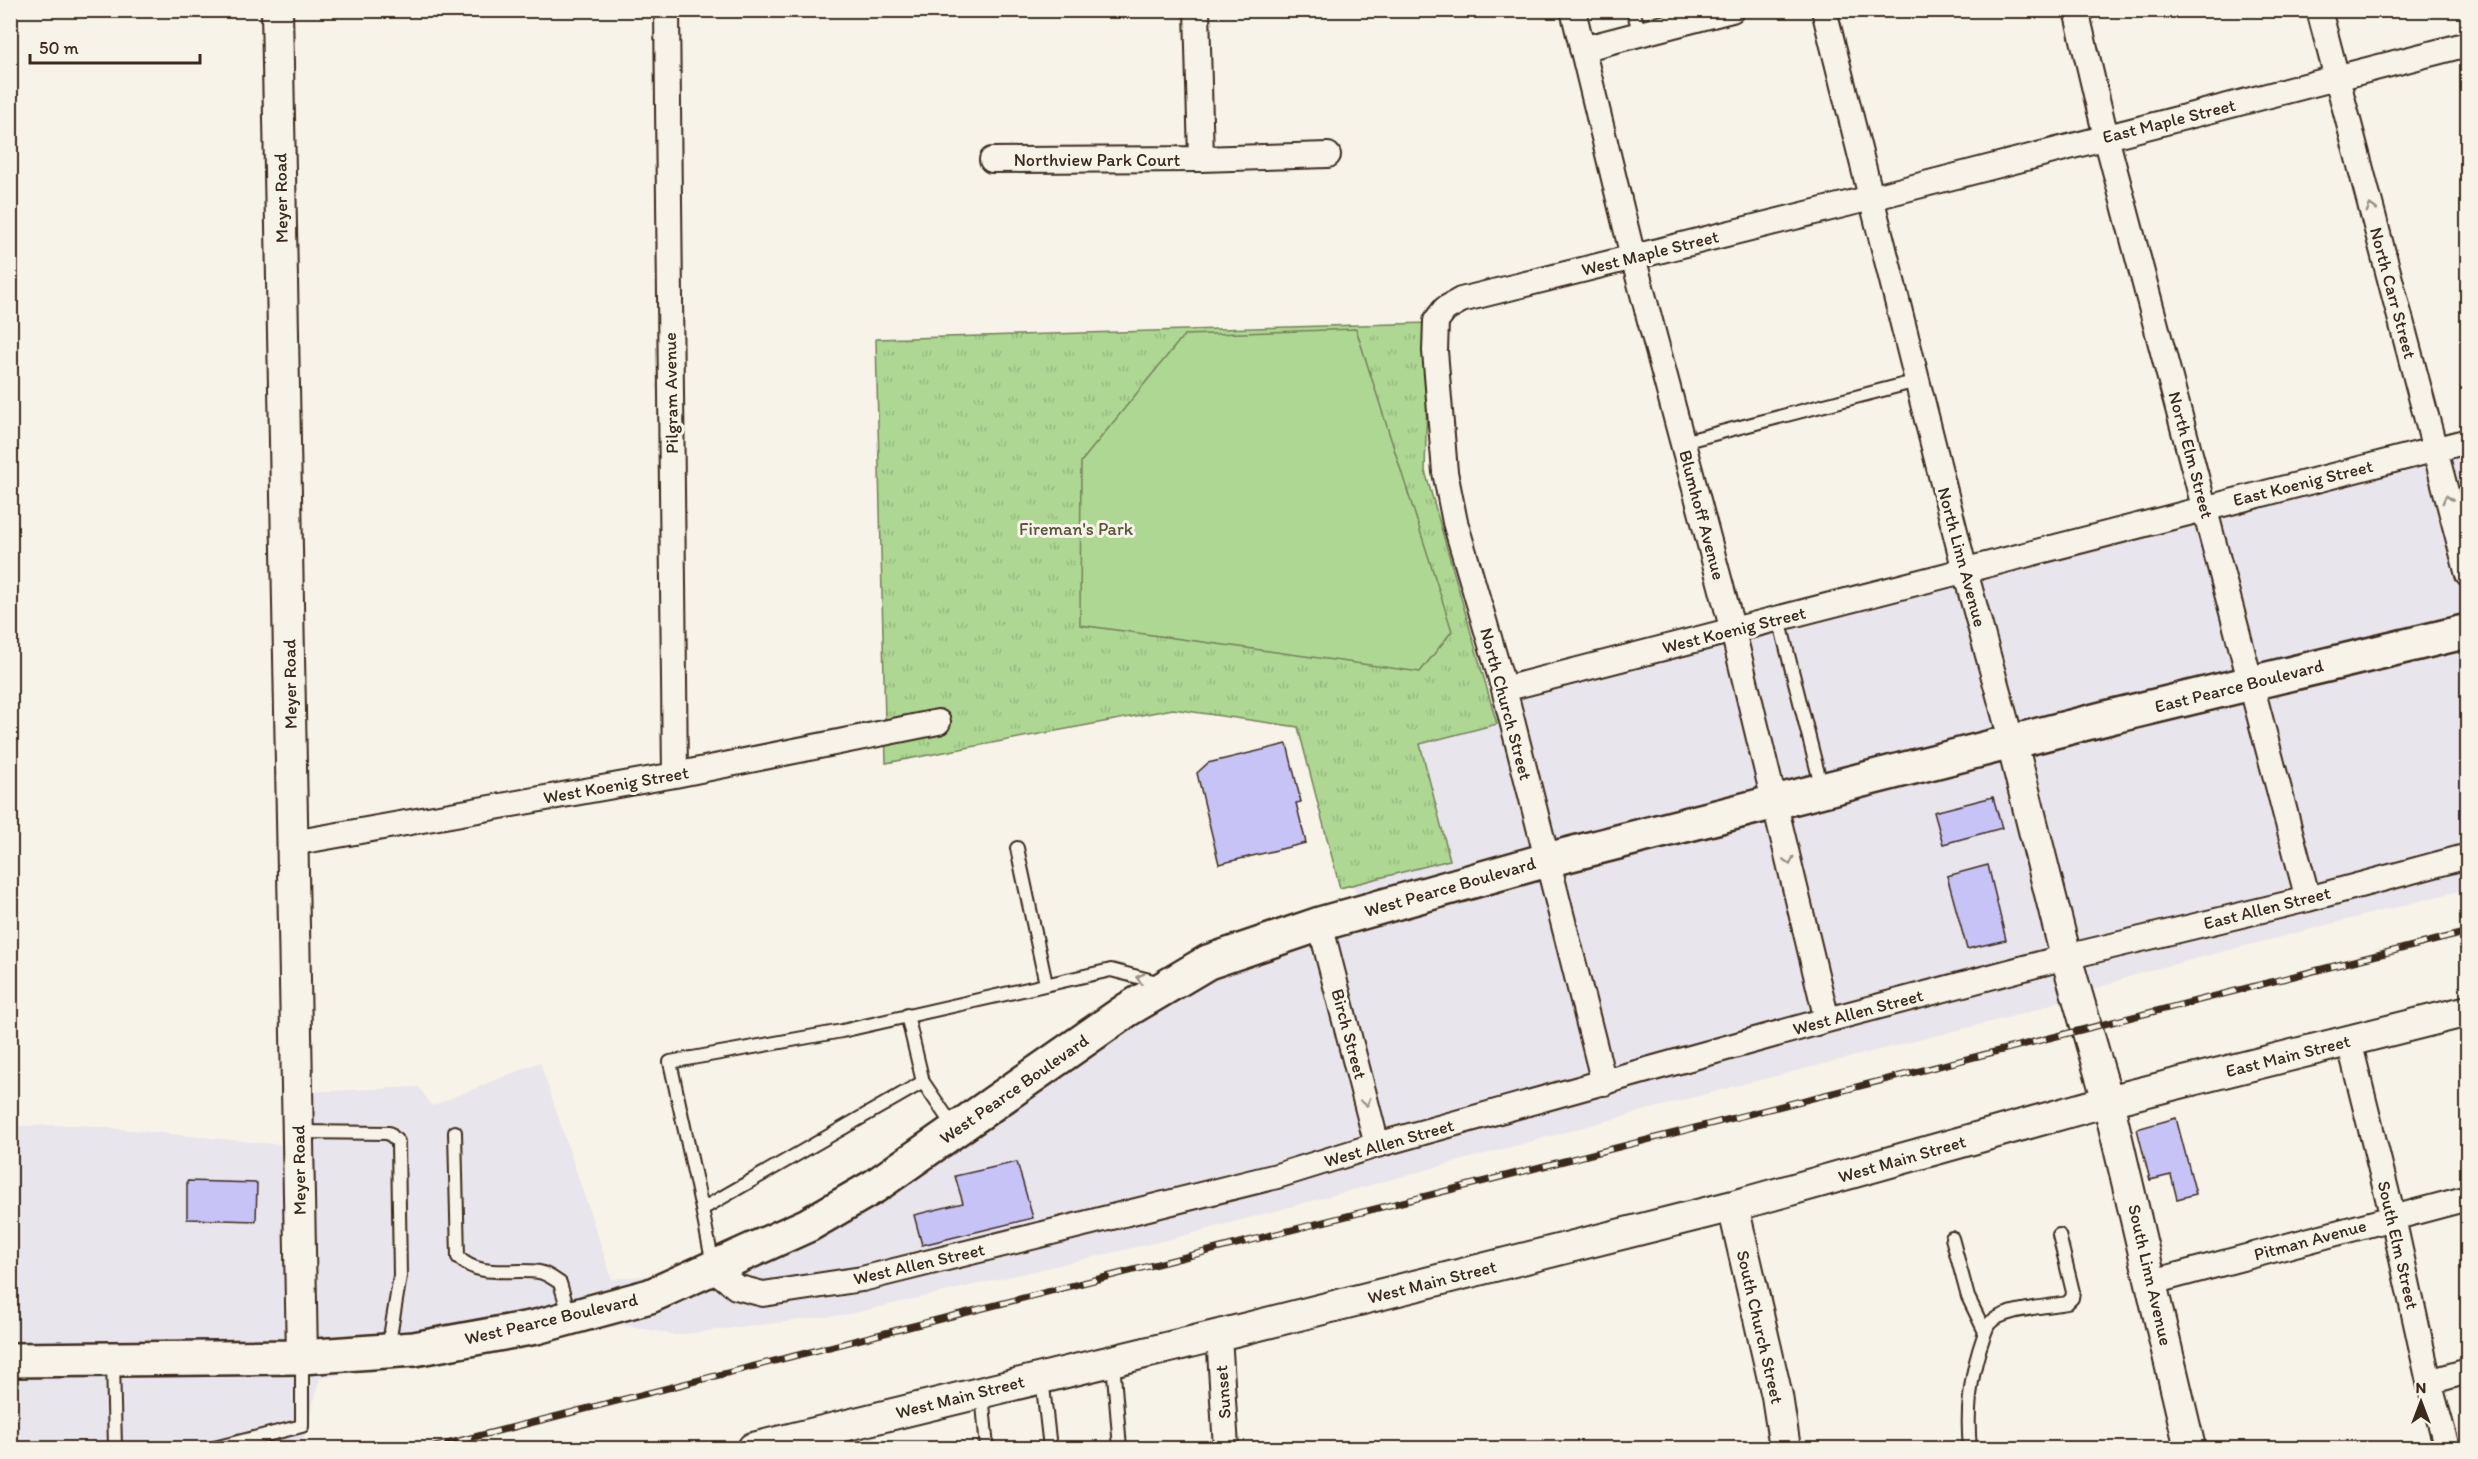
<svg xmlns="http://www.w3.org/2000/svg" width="2478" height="1459" font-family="Itim,sans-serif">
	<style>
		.built { fill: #e9e5ec }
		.grass { fill: url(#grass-tufts); stroke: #748059; stroke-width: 1.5 }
		.pitch { fill: #aed794; stroke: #748059; stroke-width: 1.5 }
		.building { fill: #c7c3f6; stroke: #3b2a1e; stroke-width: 1.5 }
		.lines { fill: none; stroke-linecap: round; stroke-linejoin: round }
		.service-casing { stroke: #3b2a1e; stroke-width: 16 }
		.minor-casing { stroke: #3b2a1e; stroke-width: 28 }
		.tertiary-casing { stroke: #3b2a1e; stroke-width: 34 }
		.secondary-casing { stroke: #3b2a1e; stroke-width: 38 }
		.service { stroke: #f7f3e8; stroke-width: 12 }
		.minor { stroke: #f7f3e8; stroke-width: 24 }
		.tertiary { stroke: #f7f3e8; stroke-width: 30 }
		.secondary { stroke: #f7f3e8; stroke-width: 33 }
		.rail-casing { stroke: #3b2a1e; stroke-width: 7 }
		.rail { stroke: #f7f3e8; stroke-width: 4.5; stroke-dasharray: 14; stroke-linecap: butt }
		.oneway { stroke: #998e83 }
		.labels { text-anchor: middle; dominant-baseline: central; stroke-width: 6; stroke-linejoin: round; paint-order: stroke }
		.street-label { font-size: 18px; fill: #3b2a1e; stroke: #f7f3e8 }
		.park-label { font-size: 18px; fill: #58553c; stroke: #f7f3e8 }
	</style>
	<defs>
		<pattern id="grass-tufts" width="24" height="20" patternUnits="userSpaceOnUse" patternTransform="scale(1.5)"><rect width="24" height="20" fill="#aed794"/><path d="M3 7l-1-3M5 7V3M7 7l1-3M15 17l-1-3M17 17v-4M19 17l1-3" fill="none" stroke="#97b97f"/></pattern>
	</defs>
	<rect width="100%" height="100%" fill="#f7f3e8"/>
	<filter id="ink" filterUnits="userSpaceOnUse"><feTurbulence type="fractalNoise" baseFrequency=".0167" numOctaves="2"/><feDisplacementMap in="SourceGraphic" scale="12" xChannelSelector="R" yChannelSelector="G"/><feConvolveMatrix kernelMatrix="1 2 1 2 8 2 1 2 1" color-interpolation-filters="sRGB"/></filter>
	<g filter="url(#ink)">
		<path class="built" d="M2467,438V889L2140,973L2026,1013L1728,1088L1175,1238L850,1314L676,1335L623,1325L320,1378L304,1439L269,1448H11L10,1126L79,1125L283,1145L286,1093L419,1087L432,1106L540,1062L612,1279L714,1269L1127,1010L1361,912L1318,758L1506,700Z"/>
		<path class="grass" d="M1429,323L1425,471L1497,724L1420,744L1450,860L1340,888L1298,727L1173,709L886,763L876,339Z"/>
		<path class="pitch" d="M1356,329L1452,631L1420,672L1080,625L1081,462L1184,335Z"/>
		<path class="building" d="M1287,744L1301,802L1296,803L1306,843L1219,864L1197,773L1208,763Z
			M1993,797L2002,828L1943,844L1934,812Z
			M1988,865L2006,940L1967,949L1947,876Z
			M2176,1118L2196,1194L2177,1199L2171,1175L2150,1180L2137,1129Z
			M1017,1162L1033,1218L922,1245L914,1215L963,1203L955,1176Z
			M187,1181L257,1183L256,1221L187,1219Z"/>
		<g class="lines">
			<g class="service-casing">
				<path id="service" d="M1633,10L1640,34
					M1683,442L1917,381
					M1779,619L1822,789
					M1017,848L1046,984
					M907,1015L923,1082
					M298,1132L389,1133L398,1142L400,1276L388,1349
					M455,1132L458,1257C480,1279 511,1268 539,1272C546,1273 554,1279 560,1283L570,1317
					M702,1209L670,1062L842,1031L1111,970L1161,983
					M1952,1238L1968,1297L1985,1332
					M713,1265L702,1209L923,1082L955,1129
					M113,1360L115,1448
					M1113,1362L1120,1448
					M1042,1378L1050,1448
					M982,1393L987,1448
					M214,1448L302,1426V1359
					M1970,1448C1966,1407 1972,1364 1988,1325C2000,1309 2046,1307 2067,1303L2072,1298L2073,1292L2059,1235"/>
			</g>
			<g class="minor-casing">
				<path id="minor" d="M667,10L675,775
					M1197,10L1201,159
					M1573,10L1633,257L1733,631L1827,1020
					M1824,10L1965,571L2012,743
					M2076,10L2106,137L2308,899
					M2319,10L2468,575
					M1582,49L1732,10
					M992,160L1201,159L1328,155
					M1504,689L2468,441
					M293,843L675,775L938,722
					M1320,924L1377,1145
					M2349,1041L2393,1218L2429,1382L2447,1448
					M1604,1083L1504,689L1455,522L1445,472L1435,351L1436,321L1445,309L1461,300L1871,198L2468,44
					M714,1269L736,1287L763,1294L862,1279L1277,1176L1377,1145L1827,1020L2066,957L2308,899L2468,856
					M2152,1282L2468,1198
					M1219,1335L1226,1448
					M2429,1382L2468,1371"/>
			</g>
			<g class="tertiary-casing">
				<path id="tertiary" d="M277,10L302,1357
					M2012,743L2066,957L2108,1101L2190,1448
					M1733,1206L1777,1396L1785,1448
					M753,1448L1219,1335L1733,1206L2108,1101L2468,1011"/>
			</g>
			<g class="secondary-casing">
				<path id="secondary" d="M10,1360L302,1357L414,1349L536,1327L650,1296L808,1225L875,1186L1127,1010L1208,962L1320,924L1547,860L2110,717L2468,631"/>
			</g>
			<use href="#service" class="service"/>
			<use href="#minor" class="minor"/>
			<use href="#tertiary" class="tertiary"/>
			<use href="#secondary" class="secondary"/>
			<g class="rail-casing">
				<path id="rail" d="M431,1448L2468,932"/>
			</g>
			<use href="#rail" class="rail"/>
		</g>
		<defs><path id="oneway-chevron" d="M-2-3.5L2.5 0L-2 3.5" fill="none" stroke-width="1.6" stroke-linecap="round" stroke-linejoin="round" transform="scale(1.5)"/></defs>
		<g class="oneway">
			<use href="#oneway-chevron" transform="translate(2371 208) rotate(-105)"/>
			<use href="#oneway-chevron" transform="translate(2447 499) rotate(-105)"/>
			<use href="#oneway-chevron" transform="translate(1789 861) rotate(76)"/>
			<use href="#oneway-chevron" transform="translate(1140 978) rotate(-165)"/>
			<use href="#oneway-chevron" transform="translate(1366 1102) rotate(75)"/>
		</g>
	</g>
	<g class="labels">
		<g class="street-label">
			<text transform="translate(2169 121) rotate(-14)">East Maple Street</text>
			<text x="1097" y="160">Northview Park Court</text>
			<text transform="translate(281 198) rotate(-91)">Meyer Road</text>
			<text transform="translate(1650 253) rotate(-14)">West Maple Street</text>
			<text transform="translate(2393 293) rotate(75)">North Carr Street</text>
			<text transform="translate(671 393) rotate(-91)">Pilgram Avenue</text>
			<text transform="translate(2191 455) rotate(75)">North Elm Street</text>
			<text transform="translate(2303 483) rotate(-14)">East Koenig Street</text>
			<text transform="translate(1702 515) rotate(75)">Blumhoff Avenue</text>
			<text transform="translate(1962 557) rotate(75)">North Linn Avenue</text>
			<text transform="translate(1734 630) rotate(-14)">West Koenig Street</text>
			<text transform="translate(290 684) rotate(-91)">Meyer Road</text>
			<text transform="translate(2239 686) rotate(-14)">East Pearce Boulevard</text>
			<text transform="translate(1506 704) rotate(75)">North Church Street</text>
			<text transform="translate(616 785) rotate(-10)">West Koenig Street</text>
			<text transform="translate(1450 887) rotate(-16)">West Pearce Boulevard</text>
			<text transform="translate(2267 908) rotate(-14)">East Allen Street</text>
			<text transform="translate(1858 1012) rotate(-15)">West Allen Street</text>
			<text transform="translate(1349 1034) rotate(75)">Birch Street</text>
			<text transform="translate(2288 1056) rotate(-14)">East Main Street</text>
			<text transform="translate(1014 1089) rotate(-35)">West Pearce Boulevard</text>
			<text transform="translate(1389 1143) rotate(-16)">West Allen Street</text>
			<text transform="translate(1902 1159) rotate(-16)">West Main Street</text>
			<text transform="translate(299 1170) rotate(-91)">Meyer Road</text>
			<text transform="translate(2310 1240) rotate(-15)">Pitman Avenue</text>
			<text transform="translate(2398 1245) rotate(77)">South Elm Street</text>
			<text transform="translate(919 1264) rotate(-13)">West Allen Street</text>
			<text transform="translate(2150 1275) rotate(77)">South Linn Avenue</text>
			<text transform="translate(1432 1282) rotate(-14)">West Main Street</text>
			<text transform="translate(551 1319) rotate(-13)">West Pearce Boulevard</text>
			<text transform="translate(1760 1327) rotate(77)">South Church Street</text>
			<text transform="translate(1223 1392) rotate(-94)">Sunset</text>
			<text transform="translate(960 1397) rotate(-14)">West Main Street</text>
		</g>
		<g class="park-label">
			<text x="1076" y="529">Fireman's Park</text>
		</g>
	</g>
	<rect width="2478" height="1459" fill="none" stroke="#f7f3e8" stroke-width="36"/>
	<rect x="18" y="18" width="2442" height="1423" fill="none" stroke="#3b2a1e" stroke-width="2" filter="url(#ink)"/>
	<g transform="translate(2421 1402)" stroke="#f7f3e8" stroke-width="4.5" paint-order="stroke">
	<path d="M0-4.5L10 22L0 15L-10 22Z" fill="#3b2a1e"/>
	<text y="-9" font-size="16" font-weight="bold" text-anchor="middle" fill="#3b2a1e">N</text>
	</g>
	<path d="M30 54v9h170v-9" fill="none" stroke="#3b2a1e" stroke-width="3"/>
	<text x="39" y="54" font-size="18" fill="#3b2a1e" stroke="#f7f3e8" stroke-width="4.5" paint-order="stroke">50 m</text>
</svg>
